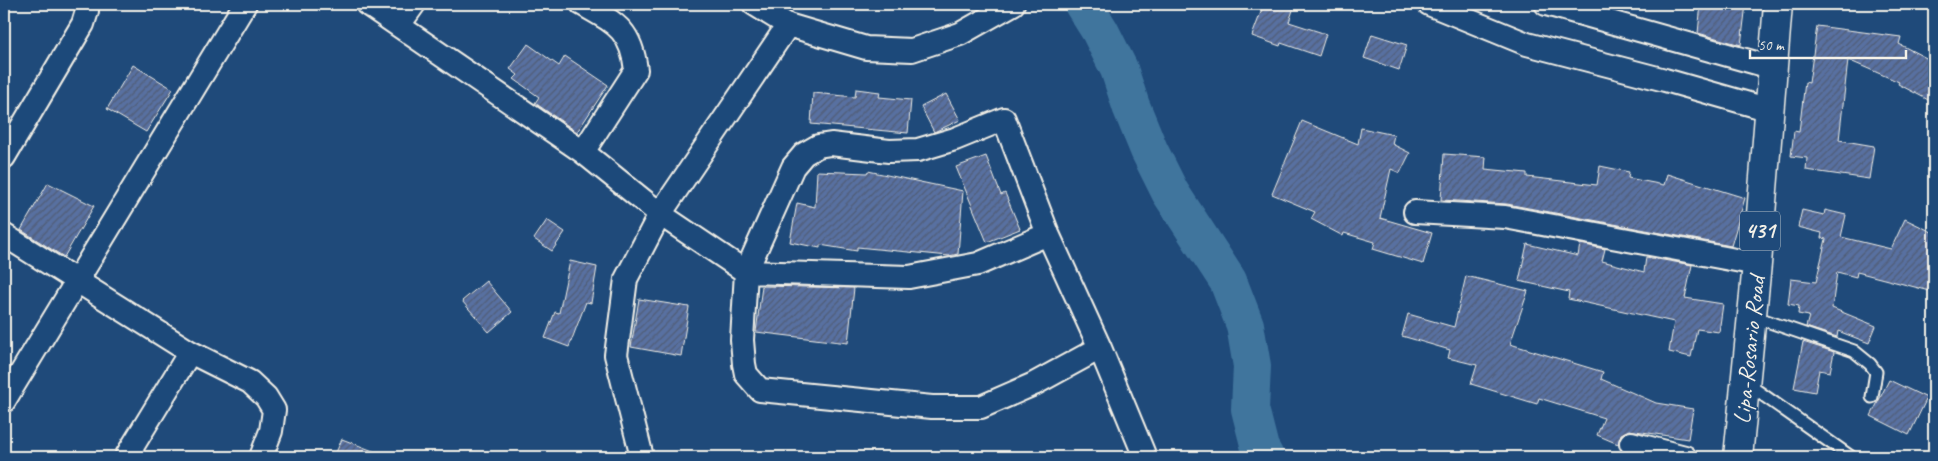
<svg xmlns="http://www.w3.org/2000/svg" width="1938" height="461" font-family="Caveat,sans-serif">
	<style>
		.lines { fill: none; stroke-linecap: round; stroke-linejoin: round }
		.river { stroke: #40759d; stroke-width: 38 }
		.building { fill: url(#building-hatch); stroke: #f4f1e8 }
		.service-casing { stroke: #f4f1e8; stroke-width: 15 }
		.minor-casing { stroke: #f4f1e8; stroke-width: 26 }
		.primary-casing { stroke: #f4f1e8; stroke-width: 31 }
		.service { stroke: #1f4a7a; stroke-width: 11 }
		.minor { stroke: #1f4a7a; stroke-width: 22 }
		.primary { stroke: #1f4a7a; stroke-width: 28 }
		.labels { text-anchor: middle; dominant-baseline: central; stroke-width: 4; stroke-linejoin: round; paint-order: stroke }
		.shield { fill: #1f4a7a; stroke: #b4bfc7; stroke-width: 1 }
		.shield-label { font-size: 22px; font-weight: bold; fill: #f4f1e8 }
		.street-label { font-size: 24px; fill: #f4f1e8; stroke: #1f4a7a }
	</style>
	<defs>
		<pattern id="building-hatch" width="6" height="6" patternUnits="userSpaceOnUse" patternTransform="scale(1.25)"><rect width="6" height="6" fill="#5870a1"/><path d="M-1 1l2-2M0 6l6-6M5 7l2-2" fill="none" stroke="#505c74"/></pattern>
	</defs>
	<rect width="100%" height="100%" fill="#1f4a7a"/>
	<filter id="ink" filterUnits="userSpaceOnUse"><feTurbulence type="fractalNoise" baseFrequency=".02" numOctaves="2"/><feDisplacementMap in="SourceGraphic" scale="10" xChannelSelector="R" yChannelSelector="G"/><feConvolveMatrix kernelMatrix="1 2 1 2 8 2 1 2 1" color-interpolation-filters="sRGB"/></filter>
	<g filter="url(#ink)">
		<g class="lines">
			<path class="river" d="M1083,4L1100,31L1119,69L1131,106L1149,150L1170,192L1228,281L1245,325L1252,366L1250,409L1260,448L1265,457"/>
		</g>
		<path class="building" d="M1264,4H1295L1289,22L1326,34L1319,56L1281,43L1280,46L1252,36Z
			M1701,4H1746L1741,45L1698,33Z
			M1817,26L1901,37L1899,44L1934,62V103L1898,84L1899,82L1848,60L1839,140L1874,146L1869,179L1806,170L1807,158L1791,156L1794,131L1799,132L1805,82L1809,83Z
			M1372,34L1407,45L1399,70L1364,58Z
			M528,44L559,66L565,56L608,85L577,132L535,103L539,97L514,79L518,75L510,69Z
			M133,65L173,89L146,132L107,109Z
			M856,89L880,92L879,97L911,100L908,133L811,124L813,93L855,97Z
			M946,94L960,120L934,132L921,107Z
			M1302,121L1358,144L1361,128L1394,135L1392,144L1410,153L1400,173L1391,169L1380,218L1432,233L1423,264L1373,249L1375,242L1344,233L1343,236L1311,219L1315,212L1272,194Z
			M1444,154L1486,157L1485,169L1527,173V177L1597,185L1600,166L1629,172L1628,178L1664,185L1667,174L1745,198L1731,246L1507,204L1441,200Z
			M986,156L1001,195L1005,193L1020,229L987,242L956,167Z
			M817,171L867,173L868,171L963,191L958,254L949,256L857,247V251L820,245V248L790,242L797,203L815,207Z
			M48,183L94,206L64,257L21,230Z
			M1802,210L1824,215L1825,210L1846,215L1841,237L1891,249L1905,219L1934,233V292L1857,272L1856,277L1837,272L1832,308L1876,326L1869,343L1838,331L1837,337L1806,327L1809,316L1798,314L1799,306L1788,304L1791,279L1816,282L1826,239L1821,238L1822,233L1798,227Z
			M547,220L565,232L552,251L534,239Z
			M1527,244L1578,256L1580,244L1605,249L1602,261L1644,272L1646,257L1692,265L1685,298L1723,304L1719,332L1697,329L1691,357L1669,352L1674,322L1568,299L1569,292L1519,281Z
			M570,261L597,267L591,303L586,302L569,347L545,338L555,312L559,313Z
			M1466,276L1528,291L1510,344L1603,372L1601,379L1656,403L1693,409L1688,439L1629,430L1621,434L1618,444L1597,435L1604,418L1539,398L1537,404L1471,384L1477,365L1448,358L1450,350L1402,336L1408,314L1454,327Z
			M486,281L512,312L489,332L462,301Z
			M762,286L854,288L848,343L756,332Z
			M639,299L689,307L681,356L631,347Z
			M1803,342L1834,352L1830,372L1819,370L1815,392L1794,388Z
			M1889,380L1927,398L1909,435L1871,416Z
			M342,439L386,456V457H334Z"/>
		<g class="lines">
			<g class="service-casing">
				<path id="service" d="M1752,316L1854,351L1870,364L1876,372L1872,397
					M1746,383L1851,457"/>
			</g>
			<g class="minor-casing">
				<path id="minor" d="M367,4L583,152L660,214L746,272L909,277L978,264L1048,234
					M582,4C615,23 631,29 636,70L583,152
					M754,4L788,25L866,48L912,50L960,34L1013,4
					M1429,4L1527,44L1665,80L1770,110
					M1546,4L1774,68
					M399,25L414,4
					M4,157L83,24L87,11V4
					M1415,212L1505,217L1757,264
					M4,235L190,352L250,382L266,397L274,410L271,431L261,457
					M1100,348L1034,384L981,407H932L760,390L746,374L744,364L742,340L746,272L793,167L804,154L818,146L831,144L889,151L918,150L955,139L1004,119L1048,234L1100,348L1145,457
					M4,401L245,4
					M1631,443L1685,457
					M126,457L190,352
					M642,457L616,355L626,279L660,214L788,25"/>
			</g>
			<g class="primary-casing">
				<path id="primary" d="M1738,457L1757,264L1778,4"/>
			</g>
			<use href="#service" class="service"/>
			<use href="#minor" class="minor"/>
			<use href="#primary" class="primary"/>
		</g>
	</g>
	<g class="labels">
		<rect class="shield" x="1740" y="211.5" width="40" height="39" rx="4"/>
		<g class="shield-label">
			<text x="1760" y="231">431</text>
		</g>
		<g class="street-label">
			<text transform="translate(1749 350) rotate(-84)">Lipa-Rosario Road</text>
		</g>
	</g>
	<rect width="1938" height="461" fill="none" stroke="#1f4a7a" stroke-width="20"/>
	<rect x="10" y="10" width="1918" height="441" fill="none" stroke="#f4f1e8" stroke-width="2" filter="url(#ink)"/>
	<path d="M1750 50v8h156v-8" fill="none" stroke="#f4f1e8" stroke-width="2.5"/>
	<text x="1758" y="50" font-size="15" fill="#f4f1e8" stroke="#1f4a7a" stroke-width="4" paint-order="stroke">50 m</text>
</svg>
